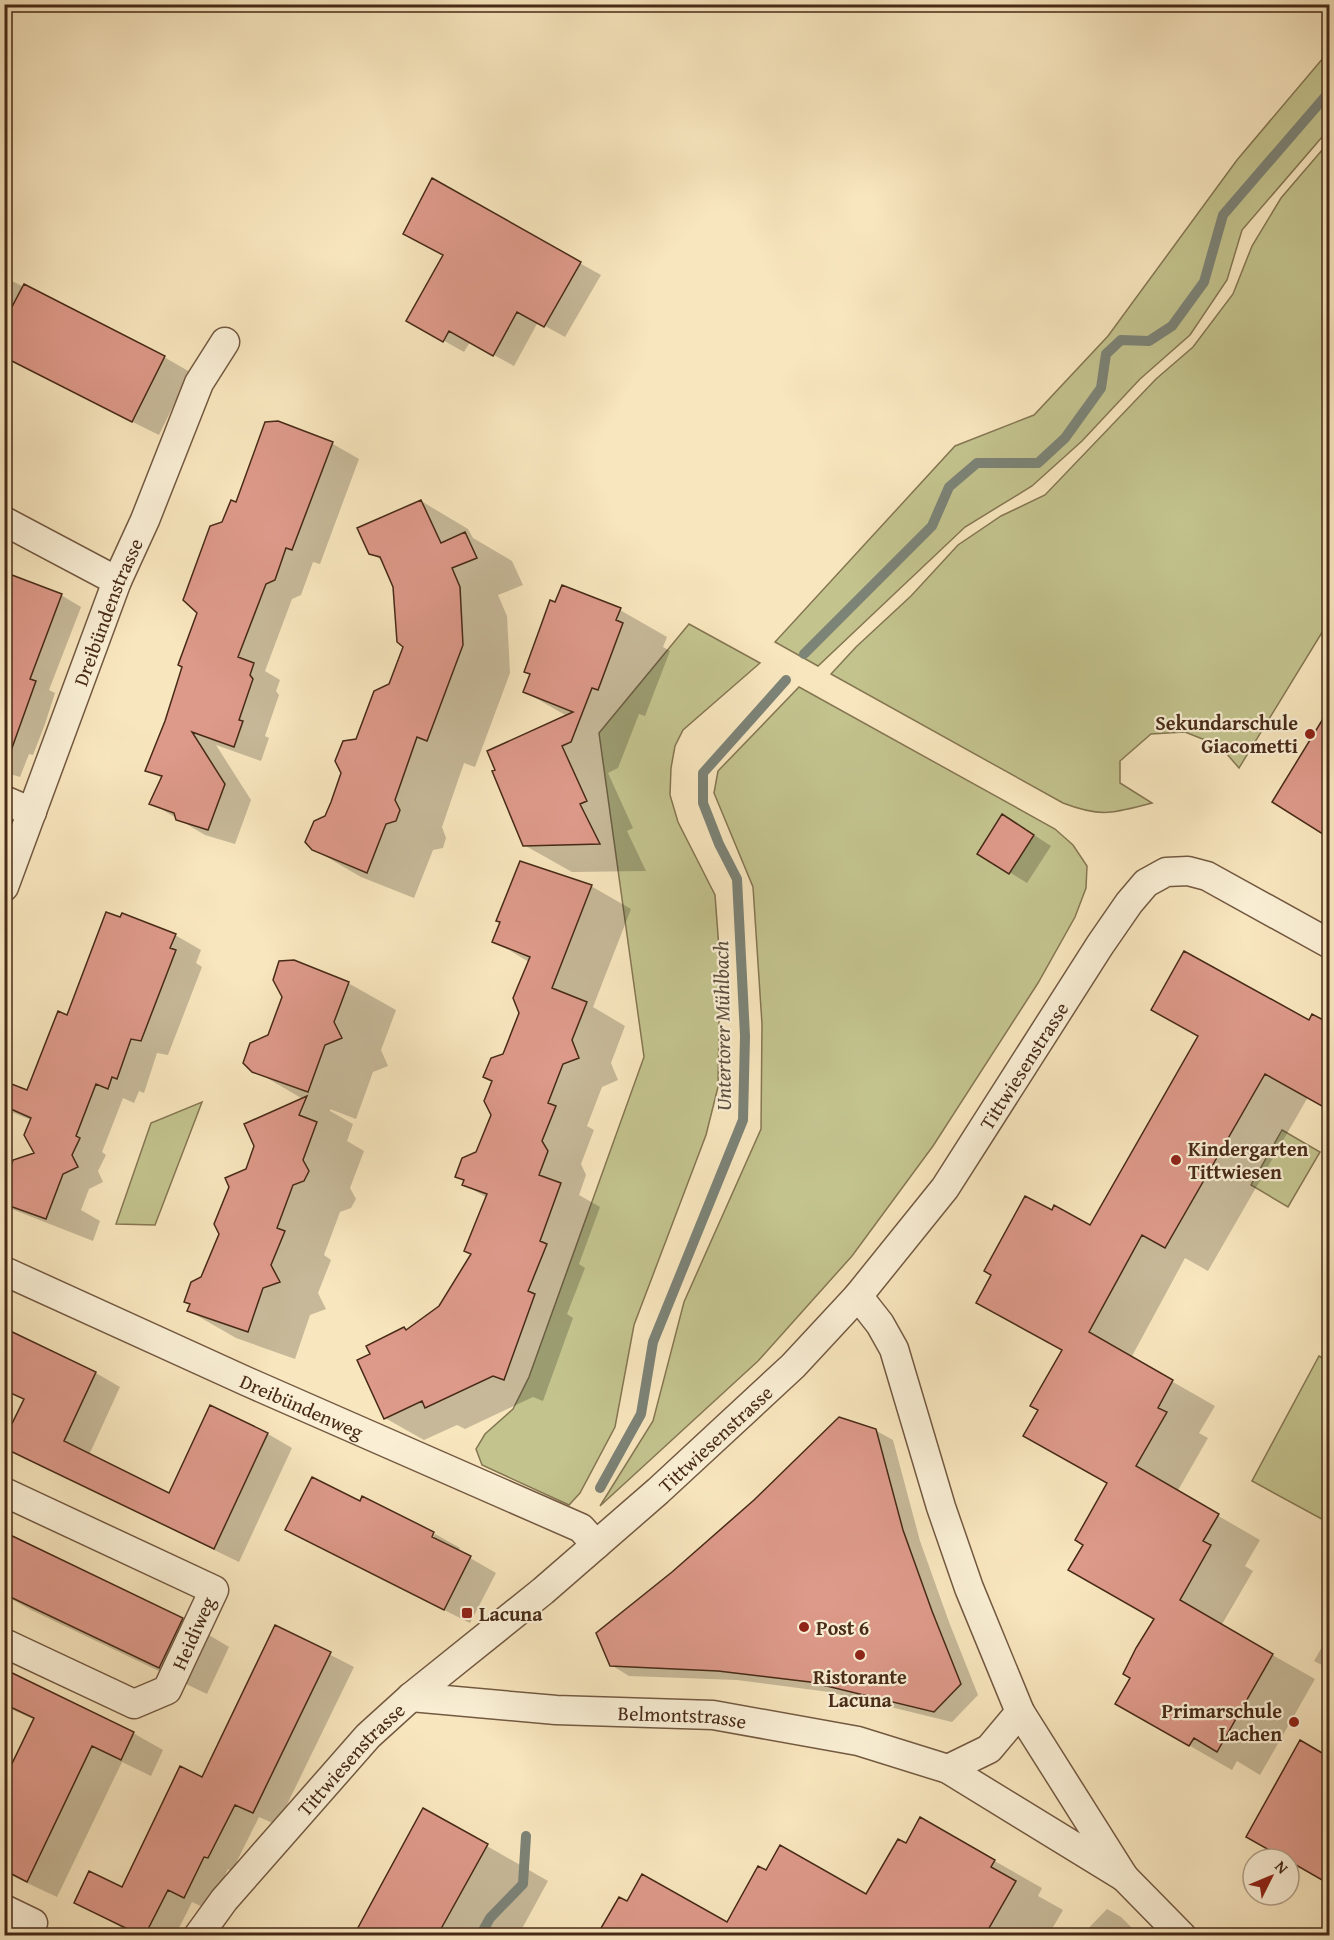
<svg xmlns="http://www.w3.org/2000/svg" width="1334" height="1940" font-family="'Gentium Book Plus',serif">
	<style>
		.green { fill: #c3c38e; stroke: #857652; stroke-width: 1.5 }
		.shadow { fill: #0003 }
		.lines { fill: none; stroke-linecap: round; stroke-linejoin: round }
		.stream { stroke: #7c8377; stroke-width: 10 }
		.building { fill: #dd9989; stroke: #472a17; stroke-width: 1.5 }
		.minor-casing { stroke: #735941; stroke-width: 31 }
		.minor { stroke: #faefd5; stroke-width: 28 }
		.poi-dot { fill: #8f2418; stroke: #faefd5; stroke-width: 2 }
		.labels { text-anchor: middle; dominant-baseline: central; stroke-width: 4.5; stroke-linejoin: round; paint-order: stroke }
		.street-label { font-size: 20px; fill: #472a17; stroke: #faefd5 }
		.poi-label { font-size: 20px; font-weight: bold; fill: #472a17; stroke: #faefd5; text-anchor: start }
		.water-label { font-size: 21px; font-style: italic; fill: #5d4f3f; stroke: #faefd5 }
	</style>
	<rect width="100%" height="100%" fill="#f8e6be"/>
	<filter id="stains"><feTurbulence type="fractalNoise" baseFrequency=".00333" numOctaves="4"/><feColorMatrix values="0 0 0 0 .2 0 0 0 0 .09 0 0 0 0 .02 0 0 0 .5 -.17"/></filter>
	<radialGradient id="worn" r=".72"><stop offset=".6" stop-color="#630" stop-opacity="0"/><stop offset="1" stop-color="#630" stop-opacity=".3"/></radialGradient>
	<path class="green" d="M1329,51V129L1242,230L1227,280L1190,335L1140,379L1082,441L1032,486L965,527L818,666L775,642L955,446L1034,415L1108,336L1237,160Z
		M1329,142V621L1239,768L1220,746L1185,732L1151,734L1120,761V783L1152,803C1113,813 1102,818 1063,803L831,674L856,647L911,596L958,545L1001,516L1045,495L1156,379L1193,347L1233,294L1252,246L1281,198Z
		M689,624L760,663L683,730L675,746L671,768L670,795L678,822L715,895L720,962L718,1087L706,1135L634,1325L615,1427L580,1493L569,1505L482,1465L476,1449L485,1434L513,1409L529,1377L644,1057L599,733Z
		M799,687L1055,829L1073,845L1087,866L1086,888L1075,917L1038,983L933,1146L852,1256L758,1361L600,1506L653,1421L684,1302L761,1129L762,1024L753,887L714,793L718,771Z
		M202,1102L155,1225L116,1224L151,1123Z
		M1282,1130L1320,1152L1288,1207L1251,1185Z
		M1319,1356L1329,1362V1523L1252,1481Z"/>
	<path class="shadow" d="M433,181L601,275L565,337L538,322L514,366L470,342L464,352L409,321L444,255Z
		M4,277L164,357L190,372L159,435L4,358Z
		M278,423L333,444L359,459L320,564L313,562L301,595L292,599L265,671L280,680L276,691L279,695L265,736L269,738L261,761L216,745L251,800L235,844L205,835L151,803L162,778L147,770L166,722L223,523L237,504Z
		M421,501L468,529L473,538L512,561L523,585L498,595L507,616L510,673L475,767L464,763L442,827L446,838L443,848L433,850L414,898L361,877L313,849L357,740L390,685L405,646L394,586L383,561L370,553Z
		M4,574L61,595L81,607L49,690L55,693L45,724L33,755L29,754L20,777L4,772Z
		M620,610L667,637L663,647L670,651L645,716L639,714L618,768L608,773L633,828L627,831L646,871L572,872L524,845L567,716L525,692Z
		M1330,712V836L1274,802Z
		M1020,826L1051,846L1027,883L979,853Z
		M591,886L631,909L593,1007L625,1026L611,1063L618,1080L602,1087L587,1126L594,1130L581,1164L586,1175L579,1195L600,1207L579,1264L585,1268L567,1314L573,1318L543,1401L533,1397L465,1429L457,1425L424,1440L385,1418L372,1354L404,1329L407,1331L440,1307L473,1254L487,1198L464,1184L493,1115L504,1055L521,1013L529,962L494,941Z
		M175,935L201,950L196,963L202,967L168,1055L157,1053L144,1093L139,1091L134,1103L123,1098L102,1152L106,1155L98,1171L103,1182L89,1189L81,1210L100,1221L93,1241L4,1206V1179L8,1180L36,1154L31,1120L4,1109V1083L28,1092L68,1017Z
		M1185,953L1330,1034V1109L1308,1097L1208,1271L1185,1258L1131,1358L1215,1406L1199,1433L1208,1438L1177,1492L1260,1540L1245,1566L1253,1571L1221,1626L1315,1679L1260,1775L1237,1761L1232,1770L1117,1704L1132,1678L1156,1619L1085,1544L1108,1483L1040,1410L1063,1350L1052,1213L1091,1227L1200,1036Z
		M348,983L396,1010L381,1050L388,1066L373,1072L356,1119L330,1109V1111L353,1124L347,1141L364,1151L350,1188L356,1199L351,1208L340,1212L324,1255L331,1260L318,1293L326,1309L310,1315L295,1359L236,1338L189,1311L247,1170L303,1099L253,1070L269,1036Z
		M4,1330L96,1373L120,1387L89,1455L170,1495L268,1434L292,1448L239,1562L28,1460L4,1447L25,1400L4,1391Z
		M875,1430L893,1440L920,1541L949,1622L978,1695L952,1722L829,1692L737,1680L629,1676L611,1665Z
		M435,1534L460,1548L458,1551L496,1573L470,1623L313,1544H430Z
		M4,1539L182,1619L229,1647L207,1694L31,1610L4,1595Z
		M276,1627L354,1667L277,1825L259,1817L232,1871L228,1869L209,1910L192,1902L175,1936H138L76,1903L123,1889L203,1779Z
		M1330,1633V1669L1314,1661Z
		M4,1672L133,1733L163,1750L151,1776L122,1762L57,1897L4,1872V1784L35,1720L4,1706Z
		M1300,1742L1330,1759V1882L1288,1859Z
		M424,1810L548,1881L518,1936H355Z
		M921,1819L1042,1888L1038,1896L1063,1910L1048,1936H599L620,1899L628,1903L727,1924L767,1872L867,1896L906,1845Z
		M1107,1909L1121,1917L1140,1936H1081Z
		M1058,1933L1076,1936H1058Z"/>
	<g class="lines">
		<path class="stream" d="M804,654L932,526L949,487L977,463H1038L1065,438L1101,388L1106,354L1121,340L1149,341L1172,326L1204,282L1223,215L1330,91
			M600,1488L641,1414L653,1342L743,1120L745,1036L737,879L719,844L703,803V773L786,680
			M480,1936L490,1918L523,1884L526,1836"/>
	</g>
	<path class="building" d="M432,178L581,262L544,327L517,312L493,356L449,331L443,342L406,321L443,255L403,234Z
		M24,284L165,356L132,422L4,357V322Z
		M278,421L333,442L292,550L286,548L275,580L266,584L238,657L254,663L250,675L253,679L239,720L243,721L234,747L192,732L225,784L208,830L176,820L174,813L149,804L162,776L145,771L165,721L182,667L178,665L197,613L183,600L210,526L222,522L231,500L236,502L265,422Z
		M421,500L441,543L465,532L477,558L452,568L460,587L463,645L427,741L417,737L395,800L400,810L396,821L386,824L367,873L312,850L305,842L314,821L325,816L331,802L341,773L335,761L343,741L356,739L374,691L389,684L403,647L397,642L393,587L380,557L369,554L357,528Z
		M4,572L62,594L30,679L36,681L8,759H4Z
		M562,585L621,608L616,620L623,623L598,690L592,688L571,742L562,746L587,801L580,804L600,844L523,846L492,771L495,770L487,751L573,712L523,692L530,674L524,672L540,628L550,600L555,602Z
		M1329,709V838L1272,802Z
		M1002,814L1034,835L1009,874L977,854Z
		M520,861L592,885L552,988L587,1002L572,1040L579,1058L563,1064L548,1103L556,1106L542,1141L548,1151L539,1175L561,1183L540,1241L547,1244L528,1291L535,1294L504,1380L493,1376L425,1408L422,1401L384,1419L357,1360L370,1354L366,1346L404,1327L406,1330L439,1306L471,1254L464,1251L487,1194L462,1185L464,1180L455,1177L462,1158L476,1152L491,1115L484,1101L492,1081L483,1077L491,1058L503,1054L519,1013L513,998L530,957L492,942L500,922L496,921Z
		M106,912L120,917L122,913L176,934L170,948L176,950L141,1041L131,1039L117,1079L112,1077L108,1089L96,1084L76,1136L80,1138L72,1155L78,1167L63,1174L46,1219L4,1204V1187L13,1160L34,1153L24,1135L31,1118L4,1106V1081L27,1090L58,1011L67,1015Z
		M1184,951L1309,1020L1312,1014L1329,1023V1110L1265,1074L1165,1248L1142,1235L1089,1332L1173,1380L1158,1408L1167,1412L1136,1466L1219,1514L1203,1541L1211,1545L1180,1600L1273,1654L1217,1752L1194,1738L1189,1746L1115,1704L1130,1678L1123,1674L1136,1648L1154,1619L1068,1570L1083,1545L1075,1540L1107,1483L1023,1436L1038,1410L1030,1406L1062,1350L976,1303L991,1275L984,1271L1025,1196L1052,1210L1054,1205L1090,1225L1198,1036L1151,1010Z
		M294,960L349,982L334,1022L342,1038L325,1045L308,1092L252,1072L243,1063L250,1043L268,1035L282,997L273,980L279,961Z
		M307,1096L299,1115L317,1122L303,1160L309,1171L304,1181L293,1185L277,1228L285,1231L271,1265L280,1282L263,1288L248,1332L187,1311L190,1304L184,1302L191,1282L201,1277L219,1234L214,1224L229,1187L225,1178L246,1169L254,1146L244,1124Z
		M4,1328L96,1372L64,1441L169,1493L210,1405L268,1433L214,1549L4,1448V1440L24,1399L4,1390Z
		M839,1417L876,1429L903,1530L932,1611L961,1684L934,1712L810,1682L718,1671L610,1666L596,1633L672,1572L754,1500Z
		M312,1477L360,1501L362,1496L434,1532L432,1537L471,1556L444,1610L285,1530Z
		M4,1532L183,1618L159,1668L4,1594Z
		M275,1625L331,1652L253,1813L235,1805L208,1858L204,1857L184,1898L168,1890L145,1935H140L74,1903L89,1871L122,1887L180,1766L202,1777Z
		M4,1669L134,1732L121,1760L92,1746L27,1882L4,1870V1780L34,1718L4,1704Z
		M1300,1740L1329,1757V1884L1289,1861V1859H1285L1246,1837Z
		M423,1808L488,1844L442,1927L438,1935H354Z
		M920,1817L995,1860L991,1867L1016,1881L985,1935H597L619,1897L627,1901L642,1874L727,1922L758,1866L766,1870L780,1845L866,1894L898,1839L906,1843Z"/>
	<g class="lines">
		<g class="minor-casing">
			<g id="minor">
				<path d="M4,521L117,581"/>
				<path d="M4,800L32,812"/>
				<path id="s1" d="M4,887L117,581L145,520L199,383L225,342"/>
				<path id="s2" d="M4,1271L248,1382L581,1528L596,1545"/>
				<path d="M858,1296L880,1324L894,1349L941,1507L969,1588L1020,1712L1124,1877L1182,1936"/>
				<path d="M4,1492L214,1590L167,1690L134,1704L4,1643"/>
				<path id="s3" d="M411,1697L556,1710L713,1715L858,1741L948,1769L1124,1877"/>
				<path d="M948,1769L989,1749L1020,1712"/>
				<path d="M4,1909L33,1923"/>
				<path id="s4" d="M198,1936L224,1900L368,1736L411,1697L543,1591L658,1491L793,1366L858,1296L945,1188L1100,945L1129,903L1146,883L1166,872L1188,871L1207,876L1330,944"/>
			</g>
		</g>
		<use href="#minor" class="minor"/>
	</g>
	<g class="poi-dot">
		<circle cx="1310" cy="734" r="6"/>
		<circle cx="1176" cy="1160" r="6"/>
		<rect x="461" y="1607" width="12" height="12" rx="3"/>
		<circle cx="804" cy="1627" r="6"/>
		<circle cx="860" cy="1655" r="6"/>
		<circle cx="1294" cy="1722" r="6"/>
	</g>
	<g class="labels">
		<g class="street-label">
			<text stroke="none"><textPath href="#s1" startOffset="294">Dreibündenstrasse</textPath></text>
			<text stroke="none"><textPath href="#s4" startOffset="1206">Tittwiesenstrasse</textPath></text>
			<text stroke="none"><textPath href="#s2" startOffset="327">Dreibündenweg</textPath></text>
			<text stroke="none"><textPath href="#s4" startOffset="720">Tittwiesenstrasse</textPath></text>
			<text transform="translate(193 1633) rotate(-66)">Heidiweg</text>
			<text stroke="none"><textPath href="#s3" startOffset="272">Belmontstrasse</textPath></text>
			<text stroke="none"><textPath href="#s4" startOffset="234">Tittwiesenstrasse</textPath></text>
		</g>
		<g class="poi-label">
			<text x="1298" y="722" text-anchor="end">Sekundarschule<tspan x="1298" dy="23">Giacometti</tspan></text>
			<text x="1188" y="1148">Kindergarten<tspan x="1188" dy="23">Tittwiesen</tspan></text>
			<text x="479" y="1613">Lacuna</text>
			<text x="816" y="1627">Post 6</text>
			<text x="860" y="1676" text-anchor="middle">Ristorante<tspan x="860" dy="23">Lacuna</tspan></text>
			<text x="1282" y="1710" text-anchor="end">Primarschule<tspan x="1282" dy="23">Lachen</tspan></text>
		</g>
		<g class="water-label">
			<text transform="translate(722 1026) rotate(-91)">Untertorer Mühlbach</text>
		</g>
	</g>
	<rect width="1334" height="1940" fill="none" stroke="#f8e6be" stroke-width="24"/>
	<rect x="6" y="6" width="1322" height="1928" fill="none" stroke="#472a17" stroke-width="3"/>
	<rect x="12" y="12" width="1310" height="1916" fill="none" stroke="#472a17" stroke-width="1.5"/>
	<g transform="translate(1271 1877) rotate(47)"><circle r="28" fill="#faefd5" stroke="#b2a089" stroke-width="1.5"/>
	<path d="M0-4.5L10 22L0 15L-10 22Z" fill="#8f2418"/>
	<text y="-9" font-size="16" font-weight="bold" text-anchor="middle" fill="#472a17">N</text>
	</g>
	<rect width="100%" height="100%" filter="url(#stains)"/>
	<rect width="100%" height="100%" fill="url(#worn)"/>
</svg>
